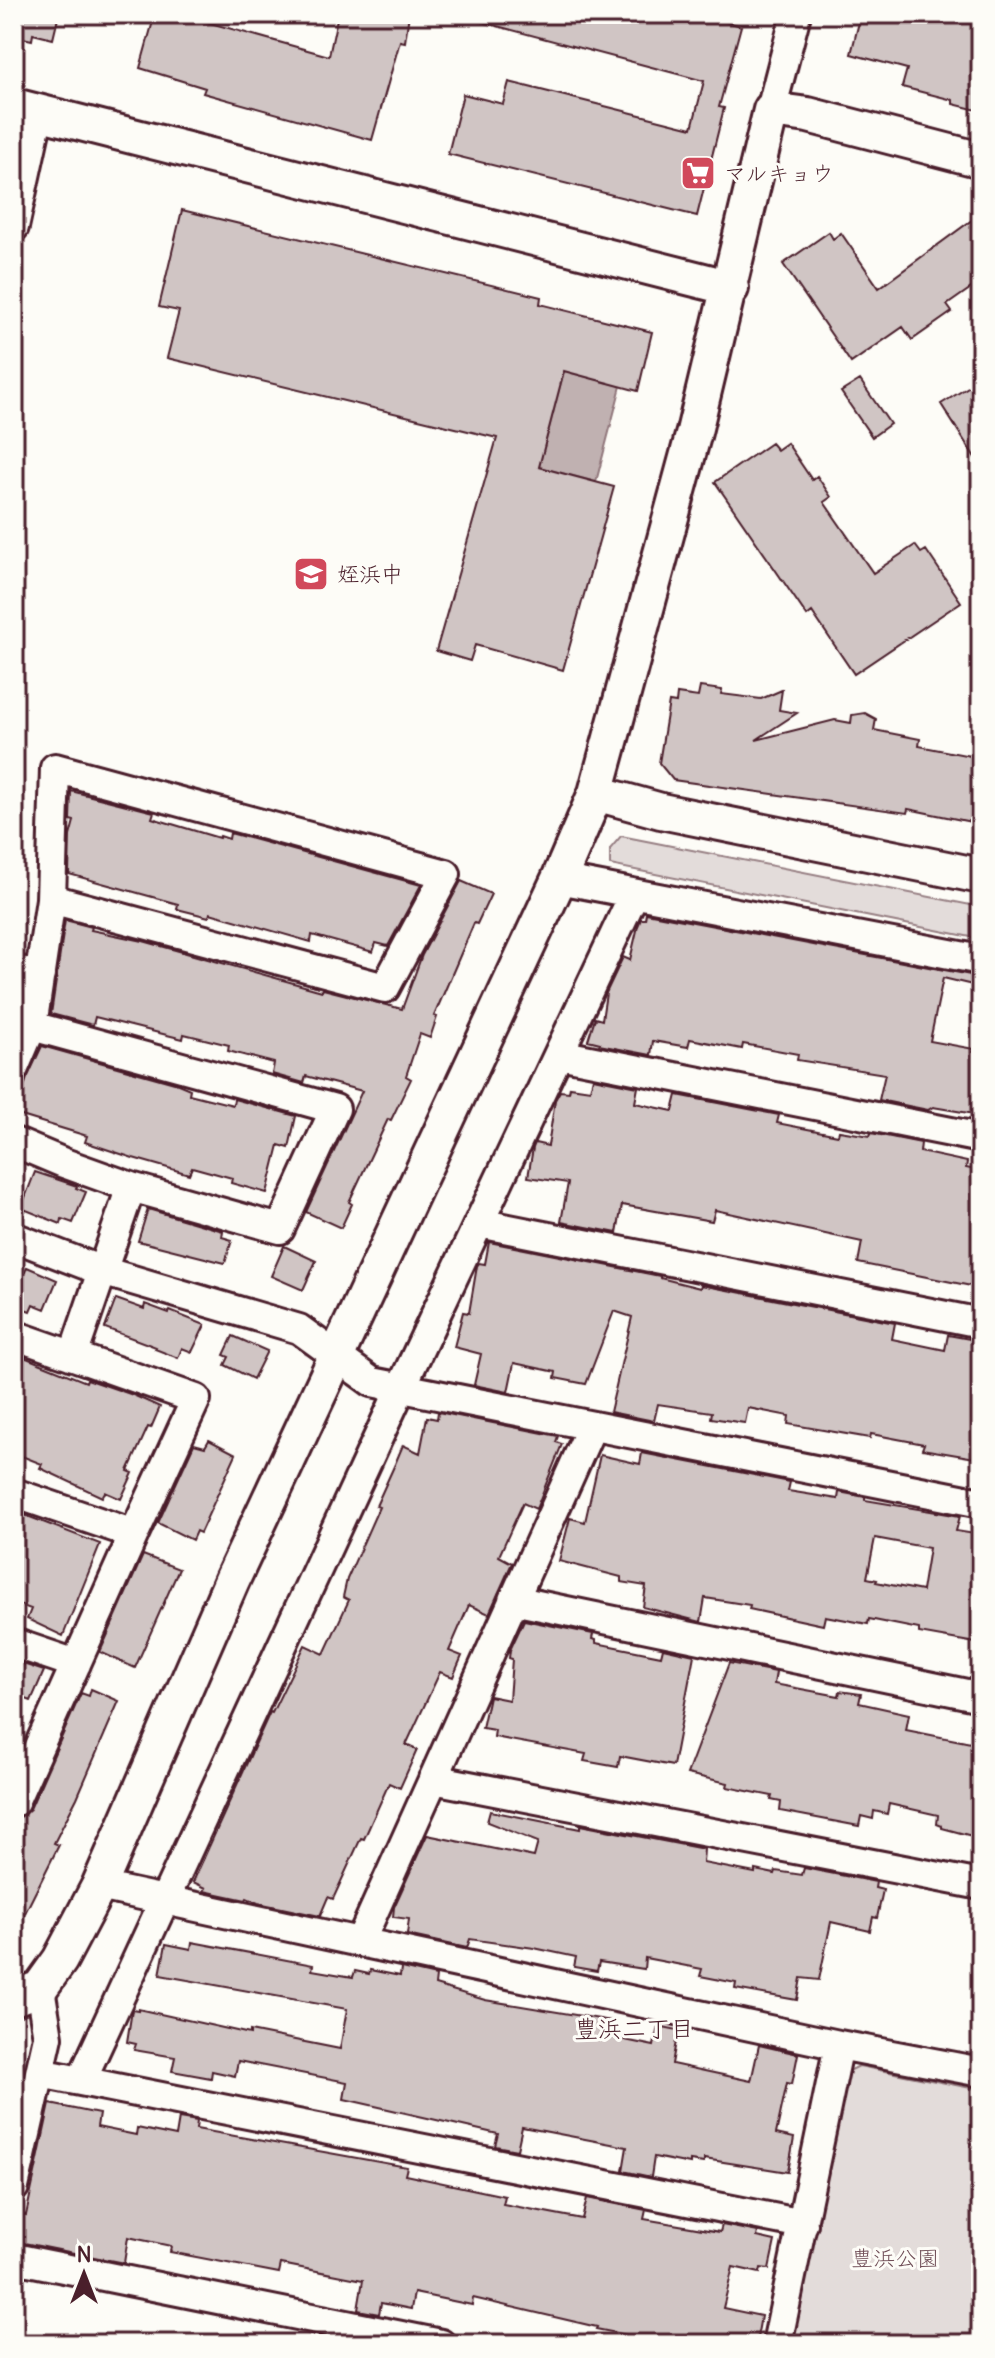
<svg xmlns="http://www.w3.org/2000/svg" width="995" height="2358" font-family="Delius,'Klee One',sans-serif">
	<style>
		.green { fill: #e3dcda; stroke: #967e82; stroke-width: 2 }
		.water { fill: #c0b1b1; stroke: #91777b; stroke-width: 2 }
		.building { fill: #d0c5c4; stroke: #4a1f2b; stroke-width: 2; fill-rule: evenodd }
		.lines { fill: none; stroke-linecap: round; stroke-linejoin: round }
		.minor-casing { stroke: #4a1f2b; stroke-width: 34 }
		.tertiary-casing { stroke: #4a1f2b; stroke-width: 40 }
		.minor { stroke: #fdfcf7; stroke-width: 28 }
		.tertiary { stroke: #fdfcf7; stroke-width: 34 }
		.labels { text-anchor: middle; dominant-baseline: central; stroke-width: 6; stroke-linejoin: round; paint-order: stroke }
		.poi-label { font-size: 22px; fill: #4a1f2b; stroke: #fdfcf7; text-anchor: start }
		.park-label { font-size: 22px; fill: #704e57; stroke: #fdfcf7 }
		.neighbourhood-label { font-size: 24px; fill: #4a1f2b; stroke: #fdfcf7 }
	</style>
	<rect width="100%" height="100%" fill="#fdfcf7"/>
	<filter id="ink" filterUnits="userSpaceOnUse"><feTurbulence type="fractalNoise" baseFrequency=".0125" numOctaves="2"/><feDisplacementMap in="SourceGraphic" scale="16" xChannelSelector="R" yChannelSelector="G"/><feConvolveMatrix kernelMatrix="1 2 1 2 8 2 1 2 1" color-interpolation-filters="sRGB"/></filter>
	<g filter="url(#ink)">
		<path class="green" d="M621,836L981,907V939L610,865V849Z
			M859,2066L981,2090V2344H790L847,2072Z"/>
		<path class="water" d="M564,371L621,386L596,482L539,467Z"/>
		<path class="building" d="M14,14H59L53,39L33,34L32,40L14,36Z
			M155,14H178L329,56L338,14H409L405,42L400,41L372,140L203,93L205,88L140,68Z
			M479,14H729L727,22L741,26L719,107L724,108L697,216L448,154L463,94L503,104L509,82L692,128L704,81L478,21Z
			M861,14H951L950,17L981,26V111L953,104V100L902,87L907,69L851,54Z
			M182,210L541,297L540,304L652,332L638,391L564,371L539,467L614,487L563,670L475,645L470,661L436,651L497,438L167,358L179,311L159,307Z
			M972,220L981,233V281L947,305L952,312L912,340L903,327L851,363L783,264L829,232L833,239L841,233L879,288Z
			M981,379V467L941,404Z
			M860,380L890,424L872,437L841,392Z
			M771,443L777,450L787,443L812,480L817,476L831,497L824,502L873,573L915,545L921,553L926,550L961,602L854,674L812,612L807,616L715,482Z
			M700,687L722,690L721,694L761,699L782,690L779,710L797,713L756,740L835,720L851,723L852,715L865,713L876,719L874,730L920,739L919,746L981,758V824L908,809L907,813L673,780L659,763L669,702L676,703L677,694L698,697Z
			M71,791L154,812L152,818L219,838L220,836L229,839L230,833L421,885L388,946L376,943L373,952L312,935L311,942L210,913L209,917L177,909L178,904L69,874L70,836L74,821L70,820Z
			M461,881L491,894L477,924L474,923L434,1016L437,1017L430,1038L420,1034L406,1076L411,1079L391,1120L388,1119L349,1202L352,1204L341,1228L306,1212L362,1091L306,1076L304,1083L272,1074L274,1063L228,1051L229,1045L184,1034L183,1039L95,1017L93,1025L51,1014L65,920L92,927L91,930L143,941L322,991L323,989L402,1009L422,955Z
			M646,913L981,977V987L943,978L930,1041L974,1049L973,1052L981,1053V1115L933,1107L928,1110L879,1100L885,1074L797,1060L798,1054L743,1044L742,1049L690,1039L688,1047L653,1041L651,1055L599,1045L600,1043L588,1040L595,1018L602,1020L606,993L623,957L630,960L638,926L641,919H645Z
			M42,1046L178,1084L190,1089L189,1094L233,1105L234,1099L296,1116L289,1148L279,1145L267,1193L231,1183L232,1178L192,1167L189,1174L133,1158L85,1142L87,1136L15,1114L27,1078Z
			M593,1078L638,1087L635,1103L673,1111L677,1095L779,1115L777,1123L838,1135L839,1131L870,1136L871,1133L921,1143L920,1152L967,1162L966,1168L981,1171V1288L858,1263L862,1242L715,1210L712,1221L622,1205L617,1233L561,1222L568,1183L528,1177L533,1148L535,1143L548,1146L555,1100L560,1091L569,1092L570,1087L590,1090Z
			M35,1172L77,1186L76,1188L86,1192L73,1223L62,1219L61,1224L21,1208Z
			M148,1209L223,1231L222,1237L232,1240L225,1263L138,1241Z
			M489,1242L660,1276V1278L700,1288L701,1285L895,1323L892,1339L945,1350L948,1335L981,1341V1365L972,1415V1419L981,1421V1459L922,1449L924,1444L871,1434L870,1438L788,1424L789,1416L748,1408L745,1423L711,1418L712,1412L658,1404L654,1421L610,1412L632,1317L614,1311L586,1384L555,1378L556,1372L514,1363L508,1392L474,1385L481,1354L454,1347L463,1312L469,1313L477,1266L479,1263L485,1264Z
			M284,1246L316,1261L303,1290L271,1276Z
			M27,1267L57,1280L45,1309L33,1304L30,1311L14,1305V1268L25,1272Z
			M116,1299L144,1309L145,1304L169,1313L170,1311L205,1325L192,1352L182,1348L178,1358L155,1349L156,1347L105,1328Z
			M233,1336L267,1351L253,1379L225,1365L229,1357L224,1355Z
			M14,1353L86,1382L87,1379L133,1395L160,1407L151,1428L148,1427L128,1471L133,1473L121,1499L105,1492L102,1497L40,1468L42,1464L14,1453Z
			M438,1412L558,1436L556,1442L562,1444L536,1509L523,1503L499,1556L512,1563L489,1614L469,1605L449,1651L462,1656L453,1677L440,1672L406,1745L417,1750L400,1788L389,1783L364,1839L361,1838L333,1899L328,1897L320,1916L258,1903L247,1898L246,1900L204,1891L206,1888L193,1882L270,1712L272,1713L305,1645L324,1654L349,1600L343,1597L347,1579L379,1507L376,1506L395,1464L403,1445L420,1453L427,1417L437,1419Z
			M209,1440L236,1454L200,1533L196,1531L192,1540L158,1523L194,1444L205,1447Z
			M642,1453L790,1482L788,1491L838,1499L839,1492L865,1497V1500L960,1516L956,1531L981,1535V1644L919,1633V1629L869,1619L868,1624L825,1616L823,1625L749,1609L750,1605L705,1598L701,1622L643,1607L646,1586L621,1582V1577L559,1561L570,1518L585,1522L600,1455L640,1464ZM875,1538L929,1548L922,1591L876,1582L877,1580L867,1578Z
			M22,1514L100,1544L63,1636L27,1619L31,1609L14,1603V1532Z
			M143,1555L179,1569L135,1668L100,1652Z
			M524,1620L593,1634L592,1639L596,1640V1643L661,1656L663,1648L694,1655L673,1766L620,1756L618,1767L584,1761L586,1754L494,1737L495,1730L482,1728L489,1696L509,1700L512,1659L509,1658L510,1650Z
			M14,1661L44,1671L31,1701L14,1694Z
			M729,1663L776,1672L774,1684L839,1696L840,1691L861,1694L859,1703L909,1714L906,1730L981,1745L972,1793L981,1795V1802L972,1836L942,1828V1826L937,1824L938,1815L889,1804L887,1814L874,1811L873,1819L861,1816L859,1826L780,1811L781,1802L771,1800L772,1796L727,1787L728,1783L687,1774Z
			M91,1689L119,1701L77,1798L54,1843L59,1845L14,1935V1827L19,1818L30,1809L81,1693L89,1696Z
			M490,1811L580,1829V1825L704,1849L703,1863L755,1873V1870L775,1874L776,1871L802,1875L804,1868L876,1882L875,1888L883,1890L877,1918L873,1917L870,1931L831,1922L819,1980L801,1978L797,2000L735,1989L736,1983L700,1976L702,1969L645,1958L644,1969L599,1962L597,1971L574,1967L576,1957L534,1948L470,1939L467,1948L407,1935L409,1919L393,1917L394,1907L427,1835L534,1857L538,1842L487,1822Z
			M192,1942L313,1965L312,1970L353,1977L355,1971L369,1974L370,1970L400,1976L401,1968L436,1976L435,1985L485,2000L612,2021L610,2037L654,2046L658,2026L678,2030L672,2064L751,2081L759,2045L798,2054L792,2084L787,2083L776,2134L794,2138L788,2172L704,2159V2163L690,2161V2164L654,2157L651,2177L623,2171L627,2147L522,2127L517,2150L495,2146L498,2134L344,2099L347,2082L238,2061L235,2076L212,2071L211,2078L172,2071L175,2057L134,2050L136,2044L127,2042L132,2010L138,2011V2009L250,2034V2031L340,2049L347,2009L160,1975L166,1944L191,1949Z
			M50,2104L99,2114L97,2127L136,2135L137,2128L176,2136L179,2118L197,2121L196,2129L407,2167L405,2175L505,2196L503,2204L582,2219L587,2198L646,2210L644,2219L720,2232L722,2225L758,2232L757,2237L775,2241L769,2269L761,2268L760,2273L733,2267L723,2308L761,2316L756,2344H672L596,2329L597,2327L473,2298L472,2305L414,2293L411,2309L381,2303L379,2314L358,2310L363,2280L281,2264L279,2273L170,2252L171,2246L128,2237L124,2263L14,2241V2213L26,2215Z"/>
		<g class="lines">
			<g class="minor-casing">
				<path id="minor" d="M771,110L796,14
					M14,227L39,112
					M559,879L981,960
					M51,899L385,988L446,874L55,768L51,899L32,1026L335,1109L280,1229L131,1187L73,1356
					M14,970L40,975
					M559,1054L981,1138
					M14,1068L32,1026
					M14,1142L64,1163L131,1187
					M479,1223L981,1323
					M14,1237L102,1271L299,1329L372,1382L981,1503
					M14,1335L196,1399L134,1534L14,1493
					M513,1600L981,1697
					M14,1643L76,1664
					M433,1779L981,1885
					M14,1802L134,1534
					M99,1886L839,2045L981,2072
					M360,1942L592,1426
					M40,2073L803,2224
					M81,2081L401,1388L634,894
					M14,2187L48,2037L40,1988
					M14,2258L441,2344
					M777,2344L839,2045"/>
			</g>
			<g class="tertiary-casing">
				<path id="tertiary" d="M14,106L731,288
					M771,110L808,115L981,160
					M596,793L661,811L981,876
					M14,1998L40,1988L60,1960L99,1886L232,1580L559,879L596,793L611,738L694,432L771,110"/>
			</g>
			<use href="#minor" class="minor"/>
			<use href="#tertiary" class="tertiary"/>
		</g>
	</g>
	<defs>
		<g id="supermarket-square" transform="scale(1.8)"><rect x="-9" y="-9" width="18" height="18" rx="4" fill="#d1495b" stroke="#fdfcf7"/><path d="M-6-5.5h2.5l.6 2H6L4.5 2H-2.5L-4.4-4H-6ZM-1.5 3.2a1.3 1.3 0 1 0 .1 0ZM3 3.2a1.3 1.3 0 1 0 .1 0Z" fill="#fff"/></g>
		<g id="school-square" transform="scale(1.8)"><rect x="-9" y="-9" width="18" height="18" rx="4" fill="#d1495b" stroke="#fdfcf7"/><path d="M0-5L7-2L0 1L-7-2ZM-4 1L0 2.5L4 1V4Q0 6-4 4Z" fill="#fff"/></g>
	</defs>
	<g fill-rule="evenodd">
		<use href="#supermarket-square" x="698" y="173"/>
		<use href="#school-square" x="311" y="574"/>
	</g>
	<g class="labels">
		<g class="poi-label">
			<text x="724" y="173">マルキョウ</text>
			<text x="337" y="574">姪浜中</text>
		</g>
		<g class="park-label">
			<text x="895" y="2258">豊浜公園</text>
		</g>
		<g class="neighbourhood-label">
			<text x="634" y="2028">豊浜二丁目</text>
		</g>
	</g>
	<rect width="995" height="2358" fill="none" stroke="#fdfcf7" stroke-width="48"/>
	<rect x="24" y="24" width="947" height="2310" fill="none" stroke="#4a1f2b" stroke-width="3" filter="url(#ink)"/>
	<g transform="translate(84 2274)" stroke="#fdfcf7" stroke-width="6" paint-order="stroke">
	<path d="M0-6L14 30L0 20L-14 30Z" fill="#4a1f2b"/>
	<text y="-12" font-size="22" font-weight="bold" text-anchor="middle" fill="#4a1f2b">N</text>
	</g>
</svg>
